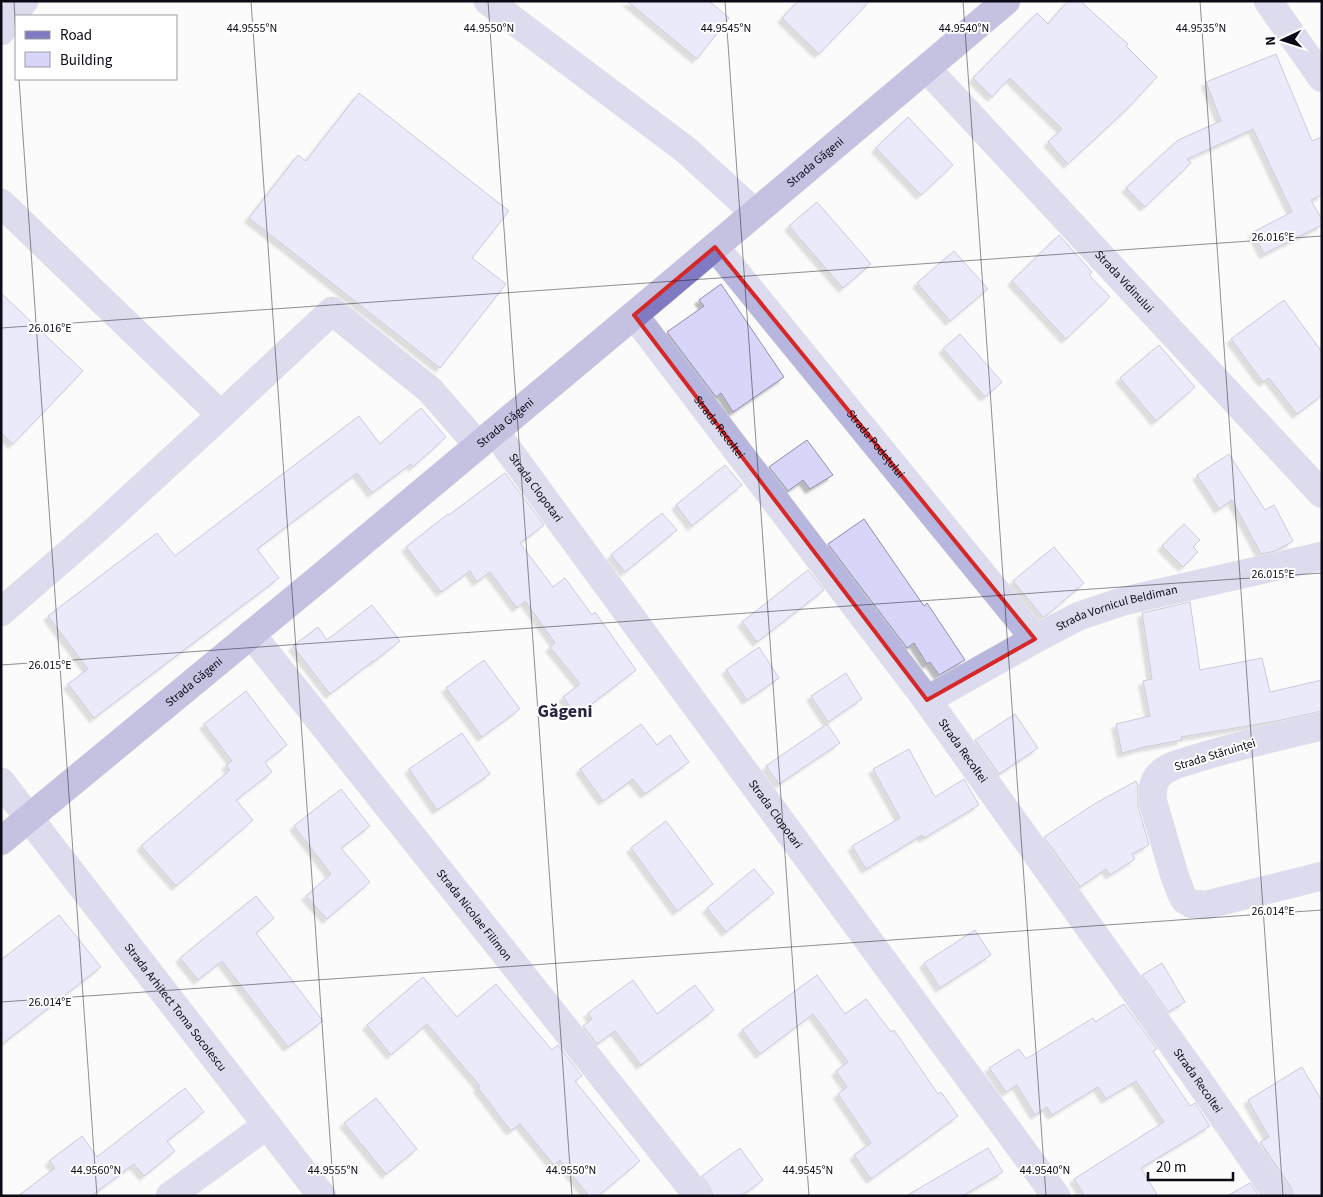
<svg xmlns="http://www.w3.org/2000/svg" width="1323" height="1197" font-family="'Source Sans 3',sans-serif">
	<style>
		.building { fill: #d7d6f9; stroke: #908eaf; filter: url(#shadow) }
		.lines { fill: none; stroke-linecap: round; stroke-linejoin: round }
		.minor-casing { stroke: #d5d4d6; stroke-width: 29 }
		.major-casing { stroke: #d5d4d6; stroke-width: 29 }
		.minor { stroke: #b7b6de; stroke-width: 28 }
		.major { stroke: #807ac2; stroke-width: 28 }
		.marked { fill: none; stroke: #d62828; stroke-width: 4; stroke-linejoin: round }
		.ticks { fill: none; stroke: #0b0a16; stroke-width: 1; stroke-opacity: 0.45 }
		.labels { text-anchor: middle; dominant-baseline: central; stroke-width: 4; stroke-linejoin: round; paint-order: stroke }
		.street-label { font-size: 12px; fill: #0b0a16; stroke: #fff }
		.district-label { font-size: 18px; font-weight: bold; fill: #272540; stroke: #fff }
		.ticks-label { font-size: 12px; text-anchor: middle; fill: #0b0a16; stroke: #fff; stroke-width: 4; stroke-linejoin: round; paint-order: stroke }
	</style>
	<defs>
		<filter id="shadow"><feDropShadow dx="-4.5" dy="4.5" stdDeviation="1" flood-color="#0004"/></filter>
	</defs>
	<rect width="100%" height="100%" fill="#fbfbfb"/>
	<path class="building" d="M627,1H709L729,18L697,59Z
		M798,1H870L819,54L782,18Z
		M1068,1H1080L1128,44L1126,46L1157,77L1128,108L1068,164L1048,142L1062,129L1010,78L992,97L973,78L1037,13L1048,24Z
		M1276,54L1312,141L1322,137V195L1311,200L1322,220V225L1264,254L1253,232L1292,212L1253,129L1187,159L1191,163L1145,207L1126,188L1178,140L1221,121L1206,82Z
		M359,93L509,211L472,258L506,284L440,368L249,218L298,155L306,161Z
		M908,117L953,165L921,195L876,148Z
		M817,202L871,264L843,288L789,226Z
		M1059,235L1092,272L1089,275L1110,297L1066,339L1012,281Z
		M954,251L988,289L950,321L917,283Z
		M721,284L784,377L733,412L721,393L716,397L667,332L704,306L699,300Z
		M1,293L83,371L13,444L1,433Z
		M1284,300L1322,352V395L1297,414L1269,378L1263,382L1231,339Z
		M960,334L1002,382L985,397L943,349Z
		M1159,345L1195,387L1156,421L1120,378Z
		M421,408L446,437L413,467L411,464L372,493L357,473L257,549L279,578L94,718L68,684L88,669L48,616L157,533L175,556L359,416L380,444Z
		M807,440L833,475L810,489L803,480L788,491L769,467Z
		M1229,454L1265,510L1274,505L1293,541L1275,551L1261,554L1232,500L1219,509L1197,475Z
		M725,465L742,485L692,526L676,505Z
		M505,473L544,525L520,543L553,587L565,578L592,615L595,612L636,670L577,715L563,697L580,684L550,647L555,643L525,601L517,608L490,572L477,582L470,571L441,592L406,547L448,514L449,515Z
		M662,513L677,530L625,572L611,555Z
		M864,519L924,606L927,603L965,660L939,675L930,662L927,664L914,643L907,648L828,544Z
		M1184,524L1200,540L1193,547L1198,552L1183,567L1162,546Z
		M1054,547L1084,583L1047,615L1043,617L1013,581Z
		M808,570L824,590L757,642L742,622Z
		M1190,602L1200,670L1262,658L1270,692L1322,680V711L1277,721L1181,737L1182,740L1144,747L1122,753L1116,724L1150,716L1143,681L1152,679L1142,613Z
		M372,605L400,641L373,662V661L330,694L293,646L318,627L327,640Z
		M759,647L779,678L747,700L726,670Z
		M484,660L520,709L482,737L446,688Z
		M846,673L862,699L828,722L811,696Z
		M246,691L287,745L265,762L272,772L236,800L253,820L176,886L141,846L230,770L226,765L232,761L204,724Z
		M1015,714L1038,748L999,774L975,740Z
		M641,724L657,745L670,735L689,762L645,794L633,779L603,801L580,769Z
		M827,724L840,743L779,784L766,766Z
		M462,733L490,774L437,810L409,769Z
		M909,749L935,797L964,779L979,805L924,838L922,835L866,869L852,846L900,818L873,769Z
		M1136,781L1138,785V806L1149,845L1132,854L1135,859L1110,875L1106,869L1080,887L1044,837L1096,803Z
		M341,789L370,826L341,848L370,882L327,919L306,896L331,874L294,826Z
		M666,821L713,884L677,911L631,848Z
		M754,869L774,893L726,932L707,908Z
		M256,896L274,918L256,933L323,1021L288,1047L222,961L198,980L180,958Z
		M59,915L101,967L1,1045V960Z
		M975,930L991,955L940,988L924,963Z
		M1162,963L1185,1002L1168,1012L1142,975Z
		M817,975L845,1014L866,999L891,1032L894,1030L938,1094L941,1092L958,1116L871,1179L854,1155L871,1143L838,1094L847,1087L836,1071L848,1062L813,1014L760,1054L742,1030Z
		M423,977L457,1017L496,984L552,1050L558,1045L582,1076L575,1081L640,1161L598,1196H589L560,1160L554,1165L520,1124L511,1131L478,1088L480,1086L427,1024L391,1055L367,1025Z
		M633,980L657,1014L695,985L714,1010L641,1065L615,1031L597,1044L583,1026L592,1019L588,1013Z
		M1124,1004L1157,1049L1153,1051L1190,1106L1195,1103L1210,1126L1141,1168L1158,1196H1085L1074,1179L1164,1122L1136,1081L1106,1099L1098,1087L1052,1115L1047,1107L1035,1115L1017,1085L1006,1092L989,1068L1019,1049L1026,1059L1093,1018L1095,1022Z
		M1302,1067L1322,1101V1196H1293L1291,1187L1260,1142L1269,1137L1248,1100Z
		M185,1088L204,1112L167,1141L175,1151L144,1176L134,1164L91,1196H18L55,1168L49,1161L82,1136L97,1157Z
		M376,1098L417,1149L386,1174L344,1123Z
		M740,1148L763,1180L741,1196H713L710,1187L702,1176Z
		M988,1148L1003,1172L962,1196H906Z
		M1250,1183L1259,1196H1227Z"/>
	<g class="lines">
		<g class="minor-casing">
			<g id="minor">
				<path d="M488,1L686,150L755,213"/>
				<path d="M1268,1L1322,78"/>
				<path d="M1,31L24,1"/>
				<path id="s1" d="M927,69L1322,494"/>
				<path d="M1,203L221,415"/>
				<path id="s2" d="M715,247L1035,639"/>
				<path id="s3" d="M634,315L927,700L1198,1080L1278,1196"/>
				<path id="s4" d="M495,432L1056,1196"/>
				<path d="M1,612L98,528L221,415L332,311L430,390L478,445"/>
				<path id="s5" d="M251,634L698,1196"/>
				<path id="s6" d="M927,700L1035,639L1079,616L1124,601L1322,556"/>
				<path d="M1322,726C1278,737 1234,746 1191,760C1181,763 1168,766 1160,774C1152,781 1152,792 1153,802L1174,874L1181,893L1185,900L1192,904L1206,905L1322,876"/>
				<path id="s7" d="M1,782L322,1196"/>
				<path d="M170,1196L267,1125"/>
			</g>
		</g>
		<g class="major-casing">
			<g id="major">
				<path id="s8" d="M1,841L322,576L634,315L1006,1"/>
			</g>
		</g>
		<use href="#minor" class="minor"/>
		<use href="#major" class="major"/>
	</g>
	<path d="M0 0H1323V1197H0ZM715,247L1035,639L927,700L634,315Z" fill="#fbfbfb" fill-opacity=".55" fill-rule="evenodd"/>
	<path class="marked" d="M715,247L1035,639L927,700L634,315Z"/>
	<path class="ticks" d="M14,1L16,39M251,1L334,1196M488,1L572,1196M725,1L809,1196M963,1L1046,1196M1200,1L1283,1196M19,79L97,1196M1,328L1322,236M1,665L1322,573M1,1002L1322,910"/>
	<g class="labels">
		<g class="street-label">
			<text stroke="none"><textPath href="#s8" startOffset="1060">Strada Găgeni</textPath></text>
			<text stroke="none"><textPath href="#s1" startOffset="290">Strada Vidinului</textPath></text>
			<text stroke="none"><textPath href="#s8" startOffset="655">Strada Găgeni</textPath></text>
			<text stroke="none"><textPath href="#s3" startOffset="141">Strada Recoltei</textPath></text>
			<text stroke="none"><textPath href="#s2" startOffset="254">Strada Podețului</textPath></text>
			<text stroke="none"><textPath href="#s4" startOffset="69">Strada Clopotari</textPath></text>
			<text stroke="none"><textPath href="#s6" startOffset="212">Strada Vornicul Beldiman</textPath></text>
			<text stroke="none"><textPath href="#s8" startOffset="250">Strada Găgeni</textPath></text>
			<text stroke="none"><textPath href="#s3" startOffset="546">Strada Recoltei</textPath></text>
			<text transform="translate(1215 755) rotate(-17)">Strada Stăruinței</text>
			<text stroke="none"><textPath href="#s4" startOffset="474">Strada Clopotari</textPath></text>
			<text stroke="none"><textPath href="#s5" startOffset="359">Strada Nicolae Filimon</textPath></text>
			<text stroke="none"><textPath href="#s7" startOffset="285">Strada Arhitect Toma Socolescu</textPath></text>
			<text stroke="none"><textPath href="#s3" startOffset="951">Strada Recoltei</textPath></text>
		</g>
		<g class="district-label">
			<text x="565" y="711">Găgeni</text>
		</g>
	</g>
	<g class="ticks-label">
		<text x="252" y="32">44.9555°N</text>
		<text x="489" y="32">44.9550°N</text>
		<text x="726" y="32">44.9545°N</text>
		<text x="964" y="32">44.9540°N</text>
		<text x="1201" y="32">44.9535°N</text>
		<text x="1273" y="241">26.016°E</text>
		<text x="50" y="332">26.016°E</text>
		<text x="1273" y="578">26.015°E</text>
		<text x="50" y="669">26.015°E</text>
		<text x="1273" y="915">26.014°E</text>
		<text x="50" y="1006">26.014°E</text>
		<text x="96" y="1174">44.9560°N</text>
		<text x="333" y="1174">44.9555°N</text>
		<text x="571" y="1174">44.9550°N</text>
		<text x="808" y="1174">44.9545°N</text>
		<text x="1045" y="1174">44.9540°N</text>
	</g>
	<rect width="1323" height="1197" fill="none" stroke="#0b0a16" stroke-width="5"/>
	<rect x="15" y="15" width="162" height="65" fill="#ffffff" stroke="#9d9da2"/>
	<rect x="25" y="31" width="25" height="8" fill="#807ac2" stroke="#9d9da2"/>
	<text x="60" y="40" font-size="15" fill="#0b0a16">Road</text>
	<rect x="25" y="52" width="25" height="15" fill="#d7d6f9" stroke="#9d9da2"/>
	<text x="60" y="65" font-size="15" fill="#0b0a16">Building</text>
	<g transform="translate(1283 40) rotate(266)" stroke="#ffffff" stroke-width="4" paint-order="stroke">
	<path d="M0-4L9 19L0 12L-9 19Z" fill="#0b0a16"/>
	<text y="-8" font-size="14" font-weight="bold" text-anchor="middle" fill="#0b0a16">N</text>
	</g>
	<path d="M1148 1172v8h85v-8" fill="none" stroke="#0b0a16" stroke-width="2.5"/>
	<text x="1156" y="1172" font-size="15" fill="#0b0a16" stroke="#ffffff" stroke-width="4" paint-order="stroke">20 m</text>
</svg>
